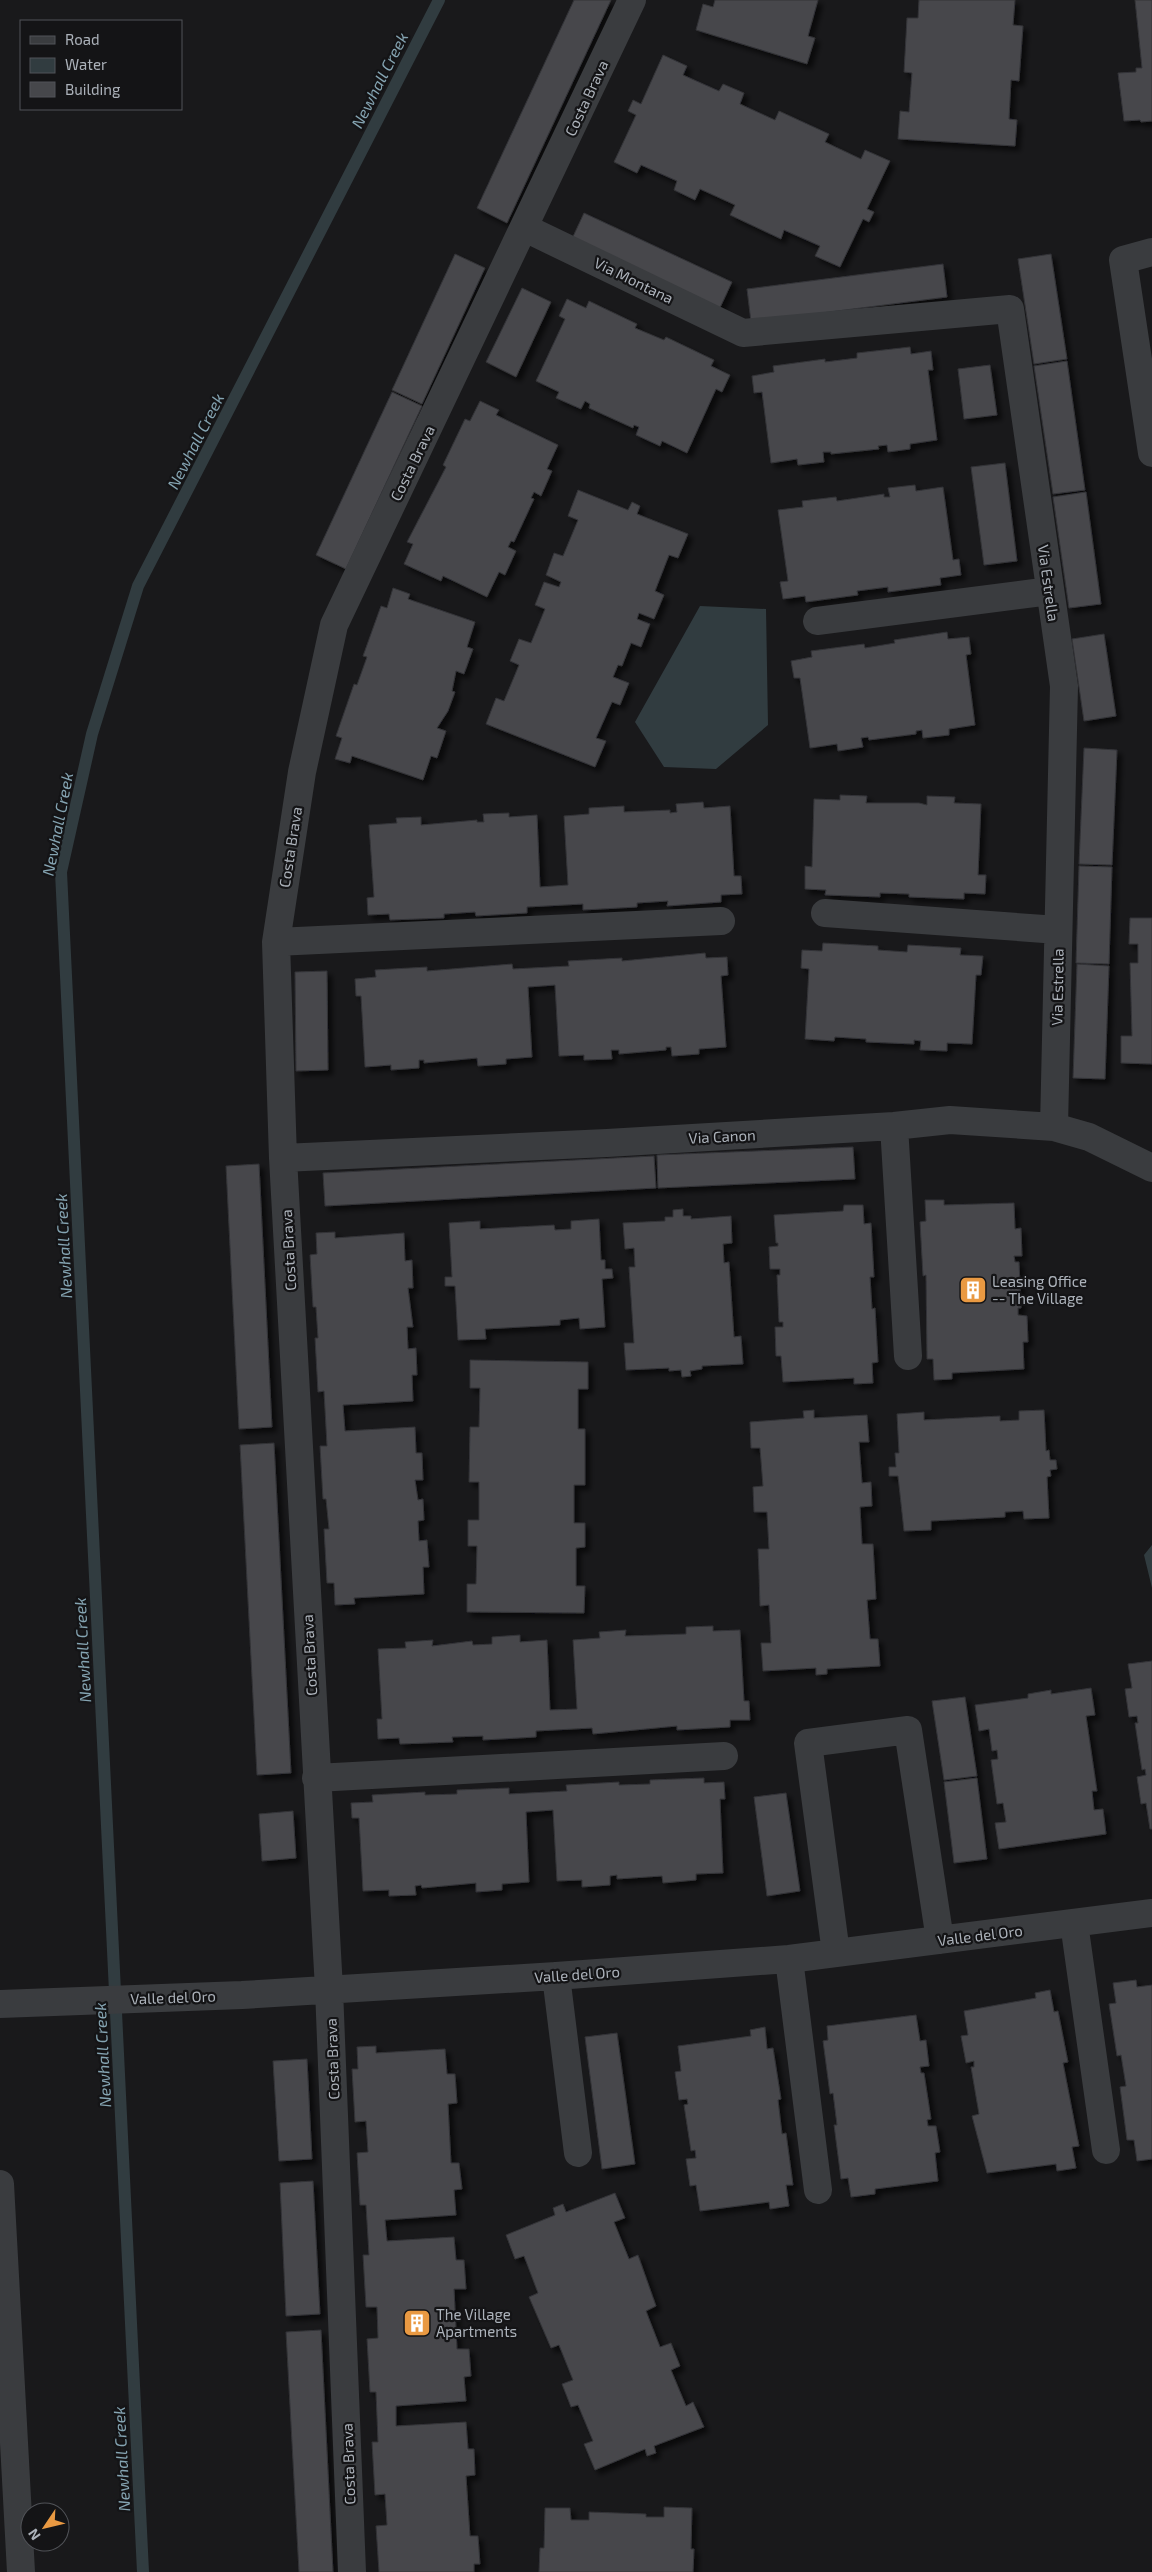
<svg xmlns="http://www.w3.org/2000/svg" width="1152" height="2572" font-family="'Exo 2',sans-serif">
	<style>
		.water { fill: #313c40 }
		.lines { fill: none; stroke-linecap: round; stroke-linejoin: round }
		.stream { stroke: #313c40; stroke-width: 12 }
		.building { fill: #46474b; stroke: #333337; filter: url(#shadow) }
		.minor { stroke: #3a3c3f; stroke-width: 28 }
		.labels { text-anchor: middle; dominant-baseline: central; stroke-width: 4.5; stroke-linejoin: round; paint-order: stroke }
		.street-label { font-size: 15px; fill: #acb2ba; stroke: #141416 }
		.poi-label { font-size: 15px; fill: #acb2ba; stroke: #141416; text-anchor: start }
		.water-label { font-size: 16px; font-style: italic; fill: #85a4b2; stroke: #141416 }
	</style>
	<defs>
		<filter id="shadow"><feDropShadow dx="4.5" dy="4.5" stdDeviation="2.5" flood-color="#0009"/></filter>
	</defs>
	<rect width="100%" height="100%" fill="#19191b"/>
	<path class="water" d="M700,606L766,609L768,725L716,769L664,767L635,722Z
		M1152,1545V1588L1144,1555Z"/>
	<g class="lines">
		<path class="stream" d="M143,2572L61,872L92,734L138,586L439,0"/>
	</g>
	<path class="building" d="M574,0H611L507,223L477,208Z
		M715,0H818L808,36L815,38L807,64L696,30L703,4L713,7Z
		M919,0H1015L1013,25L1023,26L1019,81L1011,80L1009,119L1017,120L1015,146L898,139L900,111L909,112L912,73L904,72L907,18H918Z
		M1135,0H1152V121L1141,122L1140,120L1124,121L1118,73L1136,72V68H1142Z
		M663,55L687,66L683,75L719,91L723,84L744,93L740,104L775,120L779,111L829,134L825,142L861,159L865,150L890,161L867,209L874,212L869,222L863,219L840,267L815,256L820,246L784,230L781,239L730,215L735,205L700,189L695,200L674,190L677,181L641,165L637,173L614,162L636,115L628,111L633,100L641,104Z
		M584,213L732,282L718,312L570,243Z
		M455,254L485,268L422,404L392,390Z
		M1051,254L1067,359L1034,364L1018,259Z
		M943,264L947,297L751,322L747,289Z
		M522,288L551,302L516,377L486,362Z
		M567,299L586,308L589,301L637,324L635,328L664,340L666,337L714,360L711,366L730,375L722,392L716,389L687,453L662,441L660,446L636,435L639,427L634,425L633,428L589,408L590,404L585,401L581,409L556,398L559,392L536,381L565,319L559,316Z
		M910,347L911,354L931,351L933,370H928L937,440L910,444V449L888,452L887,445L878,446L879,449L831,454V452H823L824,462L798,465L797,459L771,463L762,392L754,393L752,376L774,372L773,366L825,359V362L857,358V353Z
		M1067,361L1085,490L1053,494L1034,366Z
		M990,365L997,415L964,419L958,369Z
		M392,392L422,406L346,569L316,555Z
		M480,401L499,410L496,415L558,445L547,469L552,471L541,496L534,492L531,498L534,499L514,542L511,541L508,547L516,551L505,575L499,572L487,597L443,576L441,581L404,564L413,544L407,542L446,467L443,465L465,419L470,421Z
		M1005,463L1017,561L984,565L971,467Z
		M915,485L916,491L943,487L953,560L959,559L961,575L940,578L941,585L888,592V587L857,591L858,595L806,602L805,596L783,599L780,582L788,581L778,510L803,507L802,501L836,497L837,501L884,494V497H890L888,488Z
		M578,490L628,510L632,502L640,506L637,514L688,534L678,558L669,555L655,591L664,595L654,619L639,613L637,619L650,624L641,647L631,643L622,666L618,665L613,677L629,683L620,705L612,702L596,738L606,741L595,767L486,724L496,698L504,701L519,665L510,661L519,639L531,643L545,609L535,605L544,582L559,587L561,582L546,575L554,553L563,556L578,520L568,516Z
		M1086,492L1101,604L1069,608L1053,497Z
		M393,588L410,594L408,599L475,622L467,647L473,649L464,674L456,671L452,691L455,692L448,711L437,728L446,731L437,758L431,756L423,780L352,756L350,763L335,759L342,738L336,736L354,684L357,685L367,657L363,656L381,606L387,608Z
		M947,632L948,639L969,637L971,654L966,655L975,725L949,729V735L923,738L922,730L916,731V734L869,740L868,737L861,738L863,747L838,751L837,744L810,748L800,678H794L791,661L812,657L811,651L864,644L865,648L895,643L894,640Z
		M1104,634L1116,716L1084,721L1072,639Z
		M1084,748L1117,750L1112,865L1079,864Z
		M840,795L867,796L866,803H919L927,805V796L955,797L954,803L981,804L978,875H986L985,894L964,893V899L909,897V894L880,893V897L825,895L826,890L805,889V866L812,867L814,799L840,800Z
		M703,802L704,808L730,806L734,876H741L742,894L721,895V902L667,906L668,901L637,903V907L583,910V904L527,907V913L476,916L475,912L444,914V918L390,920L389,914L368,915L367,898L374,897L369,825L397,823L396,818L421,817V825L477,820V822H484L483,814L509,813V817L537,815L540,887L568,885L564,816L589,814V808L624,806V812L670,810V813L677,812L676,804Z
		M1079,866L1112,867L1109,964L1076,963Z
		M1130,918H1152V1064L1121,1063V1036H1132L1130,963H1138V944H1129Z
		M823,943L878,946V950L907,952L908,945L961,948L960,955L983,956L981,975H976L972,1044L947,1043V1051L920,1050L921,1041L914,1040V1044L866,1042V1039L835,1037L834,1041L805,1039L809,969L801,968L802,950L822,951Z
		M705,953L706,958L727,957L728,975L721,976L726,1047L699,1049V1054L672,1056L671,1047H666V1050L619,1054V1050H611L612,1059L584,1060V1055L559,1056L555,985L528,987L532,1057L506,1059V1064L478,1066L477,1058L424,1063V1060H419V1068L391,1070V1065L365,1067L361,996H356L355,979L376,977L375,970L427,967V971L512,964L513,969L569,966L568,961L622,958V961Z
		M1077,964L1109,966L1105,1079L1073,1078Z
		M327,971L328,1070L296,1071L295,972Z
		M853,1147L855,1179L658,1188L657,1155Z
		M654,1156L656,1188L325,1206L323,1173Z
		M259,1164L272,1427L239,1429L226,1166Z
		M925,1200H944V1205L1014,1203L1015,1229L1021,1228L1022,1256H1014L1015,1262H1019L1021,1308H1018V1315L1027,1316L1028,1342H1023L1024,1369L952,1373V1379L934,1380L933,1359H927L926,1275L923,1276L920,1222L926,1221Z
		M844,1205H863L864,1224L871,1223L874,1277H870L872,1309L875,1308L878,1362L872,1363L873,1383L854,1384V1378L783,1382L781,1356H776L775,1327H783V1322H779L777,1275H780V1269H770L769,1247L778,1246V1243H776L774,1215L843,1211Z
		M683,1209V1216H691V1219L731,1216L732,1243L723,1244L724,1263L729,1262L734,1337L741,1336L743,1364L702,1366V1369L690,1371L691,1376L682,1377L681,1370L669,1371V1368L626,1370L624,1343H634L629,1267H635L634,1248L625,1249L623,1223L665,1221V1217H673V1210Z
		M599,1219L601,1260H605V1269H612L613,1278L602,1279L605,1327L580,1329L579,1318L560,1320V1325L485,1329L486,1339L458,1340L455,1286H445V1277H452L449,1223L480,1221V1229L554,1225L555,1230L571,1229V1221Z
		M335,1232V1238L404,1233L405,1261L412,1260L413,1288H408L413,1327H407L408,1349L416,1348L417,1375H412L413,1401L343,1405L345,1431L415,1427L416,1453H422L423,1480H415L418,1500L423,1499L424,1520L418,1521L419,1541L427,1540L429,1567H423L424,1594L354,1598L355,1604L335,1605L334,1583H327L324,1529H329L326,1499H323L320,1446H327L324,1391L318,1392L315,1338H318L316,1307H313L310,1255L317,1254L316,1233Z
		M470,1360L588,1362V1389H578V1429H585V1485H574V1523H585V1547L576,1548V1586H585L584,1613L467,1612V1584H476L477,1546H468V1520H479V1482H469L470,1427H479L480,1388H470Z
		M814,1410V1418L867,1415L869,1442H859L862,1483L871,1482L872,1506L860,1507L862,1544H873L876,1599L867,1600L870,1639H878L880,1666L827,1669V1674L816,1675V1668L763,1671L761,1643H771L769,1605L760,1606L759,1573L758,1549H769L767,1512H754L753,1487L763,1486L760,1448H751L750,1422L804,1418L803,1411Z
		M1044,1410L1046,1451L1049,1450L1050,1460H1056L1057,1469L1050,1470L1051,1476L1047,1477L1049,1518L1024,1519L1023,1511L1005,1512V1517L931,1521V1530L904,1531L898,1476H889V1467H896L895,1453H899L897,1414L924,1412V1420L1000,1416V1421L1019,1420V1411Z
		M274,1443L291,1773L257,1775L240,1445Z
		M713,1626V1631L740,1630L744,1701H749L750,1720H730V1727L677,1730V1726L593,1734L592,1728L536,1731V1737L483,1740V1736L452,1737L453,1742L400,1744L399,1738L378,1739L377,1719H382L378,1649L406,1648L405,1642L433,1640L432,1646L472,1641L473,1645L492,1644V1637L520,1635V1642L547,1640L550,1710L577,1709L573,1640L600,1638L599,1632L626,1630L625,1636L686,1634V1627Z
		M1152,1661V1829H1150L1146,1803L1141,1804L1137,1777L1146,1775L1145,1769L1142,1770L1135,1723H1138L1137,1716L1129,1717L1125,1689L1132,1688L1128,1664Z
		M1091,1688L1095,1715L1086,1716L1097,1791H1092L1094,1810L1103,1809L1106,1834L999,1849L995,1823L1006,1822L1003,1803L997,1804L991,1760L998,1759L997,1750L992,1751L989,1729L979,1731L975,1705L1028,1698V1694L1051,1690V1694Z
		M965,1697L977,1776L944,1780L932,1701Z
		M704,1778V1783L724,1782L725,1799H720L723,1873L696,1874V1880L663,1883L662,1876L617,1879V1875L610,1876V1885L582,1887V1880L557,1881L553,1810L526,1812L529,1882L502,1884V1890L476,1892V1883L422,1888L421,1885L415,1886L416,1895L389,1896V1890L363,1891L359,1818H352L351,1803L373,1802L372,1795L425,1792V1795L457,1794V1790L509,1788V1794L567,1791L566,1785L619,1782V1785L650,1784V1780Z
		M977,1778L987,1859L954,1863L944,1782Z
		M786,1793L800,1891L767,1896L754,1797Z
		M293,1811L296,1858L262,1861L259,1814Z
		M1136,1980L1137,1987L1152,1985V2159L1137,2161L1134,2140H1127L1120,2087L1126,2086L1121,2055L1117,2056L1109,2004L1116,2003L1113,1983Z
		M1050,1990L1054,2012L1058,2011L1068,2062L1063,2063L1079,2146L1072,2147L1076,2168L1057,2171L1056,2164L987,2173L972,2116L979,2114L971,2067H974V2061L966,2063L961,2036L968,2035L964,2011L1036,1998L1035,1993Z
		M916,2015L920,2041L926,2040L929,2066L920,2067L921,2073H924L931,2119L927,2120L928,2126H936L940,2152L935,2153L938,2181L875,2189V2194L851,2197L848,2178L841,2179L834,2125H837L833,2093L830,2094L823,2041L828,2040L827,2026Z
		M765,2027L767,2049L773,2048L781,2099L778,2100L782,2134L786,2133L793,2185H786L789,2206L770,2209L769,2202L700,2211L696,2185L690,2186L686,2159L696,2158L695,2150L691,2151L684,2105L688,2104L687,2099L679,2100L675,2072L681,2071L678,2046L751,2036L750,2030Z
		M617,2033L635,2164L602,2169L585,2037Z
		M376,2046V2053L445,2049L447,2074H455L457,2103L448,2104L451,2163H459L462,2189L454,2190L456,2215L385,2220L387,2241L454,2237L456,2260H464L466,2289H454L457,2349H469L471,2376L464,2377L466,2401L396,2406V2426L466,2422L468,2449H474L475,2475L466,2476L470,2536H478L480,2564H474V2572H379L376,2526L387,2525L385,2494L375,2495L372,2442H378L376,2392H370L367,2339L378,2338L377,2307H366L363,2255H369L366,2205H360L357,2153L368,2152L366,2121L355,2122L352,2069H358L357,2047Z
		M307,2059L312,2159L279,2161L273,2061Z
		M313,2181L320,2314L286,2316L280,2183Z
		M615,2193L625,2218L614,2222L629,2259L638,2255L656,2306L646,2311L660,2347L671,2343L680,2366L671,2370L686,2406L693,2402L704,2427L654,2446L656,2453L647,2456L645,2449L595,2470L584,2444L593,2441L578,2405L571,2407L562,2384L573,2380L559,2345L551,2348L529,2297L538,2293L524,2256L515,2259L506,2235L555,2215L553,2208L563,2204L566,2212Z
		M321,2330L333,2572H299L286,2332Z
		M664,2507L692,2508L691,2549H694L693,2572H539L540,2548H544L545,2508H570L571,2520H589V2512L646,2514V2517H664Z"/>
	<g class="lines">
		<path class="minor" d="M525,228L743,333L1010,309L1064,686L1054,1127
			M1152,252L1123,260L1152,453
			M817,621L1050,591
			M825,913L1058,930
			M276,942L721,921
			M894,1126L908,1356
			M283,1158L607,1143L894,1126L950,1120L1054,1127L1089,1137L1152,1168
			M316,1778L724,1756
			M1074,1923L1106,2150
			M836,1953L808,1743L908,1730L940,1940
			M789,1959L818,2190
			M556,1976L578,2153
			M0,2004L242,1995L556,1976L789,1959L1152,1913
			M0,2184L21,2572
			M352,2572L329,1989L283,1158L276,942L302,772L334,625L632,0"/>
	</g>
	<defs>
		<g id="building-square" transform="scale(1.4375)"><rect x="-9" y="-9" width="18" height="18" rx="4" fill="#e99942" stroke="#141416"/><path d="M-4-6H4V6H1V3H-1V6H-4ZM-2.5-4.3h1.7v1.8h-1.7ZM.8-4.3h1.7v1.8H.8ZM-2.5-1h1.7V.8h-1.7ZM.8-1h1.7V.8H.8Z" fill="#fff"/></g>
	</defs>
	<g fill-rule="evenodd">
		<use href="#building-square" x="973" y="1290"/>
		<use href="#building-square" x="417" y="2323"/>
	</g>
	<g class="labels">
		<g class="street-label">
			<text transform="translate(586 98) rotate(-65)">Costa Brava</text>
			<text transform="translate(634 280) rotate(26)">Via Montana</text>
			<text transform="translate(412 463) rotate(-64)">Costa Brava</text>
			<text transform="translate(1049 583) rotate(82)">Via Estrella</text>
			<text transform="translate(290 847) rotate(-81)">Costa Brava</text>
			<text transform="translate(1057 987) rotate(-89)">Via Estrella</text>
			<text transform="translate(722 1136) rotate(-3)">Via Canon</text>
			<text transform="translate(288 1250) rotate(-93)">Costa Brava</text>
			<text transform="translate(309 1655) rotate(-93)">Costa Brava</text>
			<text transform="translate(980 1935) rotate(-7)">Valle del Oro</text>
			<text transform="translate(577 1974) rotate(-4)">Valle del Oro</text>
			<text transform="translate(173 1997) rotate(-2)">Valle del Oro</text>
			<text transform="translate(332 2059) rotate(-92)">Costa Brava</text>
			<text transform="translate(348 2464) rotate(-92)">Costa Brava</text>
		</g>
		<g class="poi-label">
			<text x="992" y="1281">Leasing Office<tspan x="992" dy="17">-- The Village</tspan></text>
			<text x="436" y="2314">The Village<tspan x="436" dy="17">Apartments</tspan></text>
		</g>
		<g class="water-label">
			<text transform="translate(379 80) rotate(-63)">Newhall Creek</text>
			<text transform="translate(195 441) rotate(-63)">Newhall Creek</text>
			<text transform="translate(57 824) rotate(-79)">Newhall Creek</text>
			<text transform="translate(63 1246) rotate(-93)">Newhall Creek</text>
			<text transform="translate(82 1650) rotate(-93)">Newhall Creek</text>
			<text transform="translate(102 2055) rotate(-93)">Newhall Creek</text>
			<text transform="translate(121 2459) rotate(-93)">Newhall Creek</text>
		</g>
	</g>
	<rect x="20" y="20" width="162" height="90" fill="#141416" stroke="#515358"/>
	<rect x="30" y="36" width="25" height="8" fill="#3a3c3f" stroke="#515358"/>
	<text x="65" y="45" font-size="15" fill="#acb2ba">Road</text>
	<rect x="30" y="58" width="25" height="15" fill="#313c40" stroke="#515358"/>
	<text x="65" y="70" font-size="15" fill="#acb2ba">Water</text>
	<rect x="30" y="82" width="25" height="15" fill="#46474b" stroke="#515358"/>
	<text x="65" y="95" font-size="15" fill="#acb2ba">Building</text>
	<g transform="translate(45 2527) rotate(235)"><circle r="24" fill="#141416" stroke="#515358"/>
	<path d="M0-4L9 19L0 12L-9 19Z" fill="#e99942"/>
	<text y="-8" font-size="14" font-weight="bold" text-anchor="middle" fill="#acb2ba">N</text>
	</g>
</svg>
